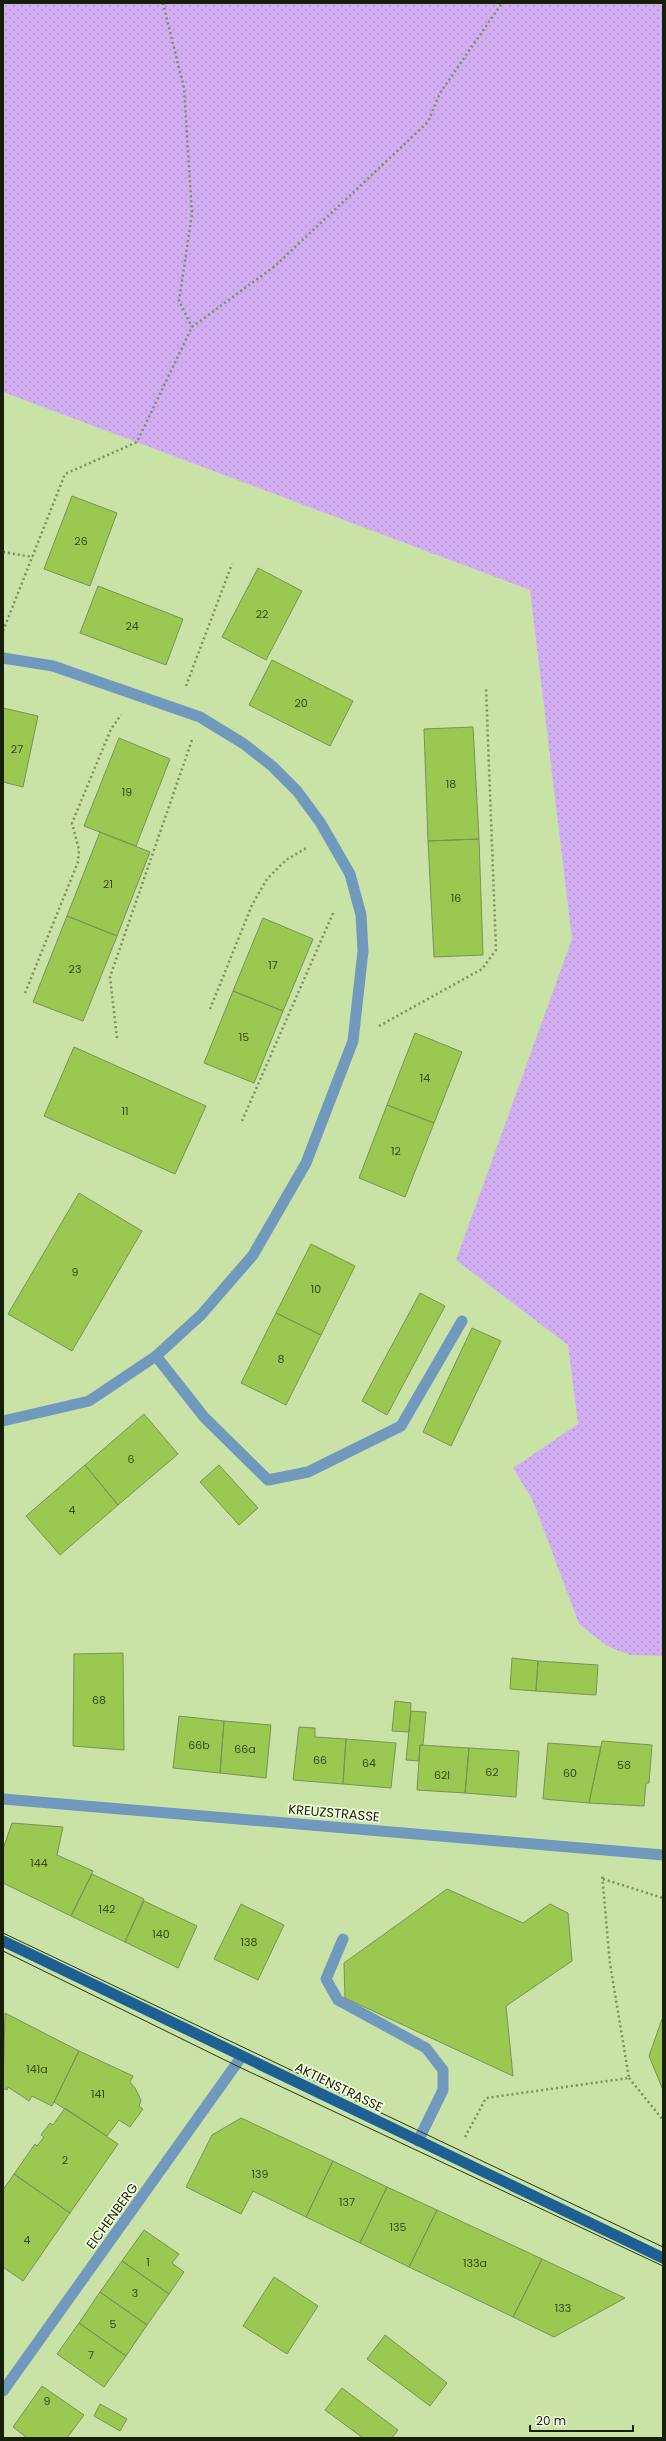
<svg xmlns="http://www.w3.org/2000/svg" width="666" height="2441" font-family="Poppins,sans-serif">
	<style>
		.grass { fill: url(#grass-dots) }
		.building { fill: #9bc850; stroke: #799257 }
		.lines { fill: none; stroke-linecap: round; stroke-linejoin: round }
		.path { stroke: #7b8e61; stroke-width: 2.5; stroke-dasharray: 2 3; stroke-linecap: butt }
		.service { stroke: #7198bd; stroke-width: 11 }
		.minor { stroke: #7198bd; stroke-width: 11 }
		.primary { stroke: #1f6094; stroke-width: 11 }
		.tram { stroke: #293418; stroke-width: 1 }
		.labels { text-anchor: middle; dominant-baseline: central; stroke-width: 3.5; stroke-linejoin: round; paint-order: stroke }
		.number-label { font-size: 11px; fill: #374919 }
		.street-label { font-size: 13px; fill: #161f07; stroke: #f1ffe0 }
	</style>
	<defs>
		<pattern id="grass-dots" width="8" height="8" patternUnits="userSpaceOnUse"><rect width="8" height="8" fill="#d1aef2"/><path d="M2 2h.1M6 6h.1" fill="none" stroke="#b395ce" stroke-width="1.8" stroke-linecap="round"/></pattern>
	</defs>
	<rect width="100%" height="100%" fill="#c8e3a5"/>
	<path class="grass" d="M3,3H663V1656L630,1655L607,1646L579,1624L533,1501L513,1468L578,1424L568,1345L456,1260L572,939L530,590L3,392Z"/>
	<path class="building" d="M72,496L117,513L90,586L44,569Z
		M258,568L302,591L266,660L222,637Z
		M98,586L183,619L166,665L80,633Z
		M272,660L353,701L330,746L249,705Z
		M3,708L38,716L23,787L3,782Z
		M473,727L479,839L428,841L424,729Z
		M119,738L170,759L136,846L84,826Z
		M100,832L150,852L117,936L67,916Z
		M479,839L483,955L434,957L428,841Z
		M67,916L117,936L83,1021L33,1002Z
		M263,918L313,939L283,1011L233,991Z
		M233,991L283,1011L254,1083L204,1063Z
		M415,1033L462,1052L434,1123L387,1105Z
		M74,1047L206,1106L175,1174L44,1116Z
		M387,1105L434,1123L405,1197L359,1178Z
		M79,1193L142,1231L72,1351L8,1314Z
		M311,1244L355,1266L321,1335L276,1313Z
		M420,1293L445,1306L387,1415L362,1401Z
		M276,1313L321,1335L286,1405L241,1383Z
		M472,1328L501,1341L451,1446L423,1432Z
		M144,1414L178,1454L118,1505L85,1465Z
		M85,1465L118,1505L60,1555L26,1516Z
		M219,1465L258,1508L239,1525L200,1482Z
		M123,1653L124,1750L73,1746L74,1654Z
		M512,1658L538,1661L536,1691L510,1689Z
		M538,1661L598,1665L596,1695L536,1691Z
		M395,1701L411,1703L409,1732L392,1731Z
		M411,1711L426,1712L423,1745H420L419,1761L406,1760Z
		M179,1716L224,1721L220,1773L173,1768Z
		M224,1721L271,1725L266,1778L220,1773Z
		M299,1727L315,1728V1737L346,1739L343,1784L293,1780Z
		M346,1739L396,1743L391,1788L343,1784Z
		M602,1741L652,1745L649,1783H646L644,1806L589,1803Z
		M548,1743L601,1747L589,1803L543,1799Z
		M420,1745L469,1748L465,1793L417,1790Z
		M469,1748L519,1751L516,1797L465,1793Z
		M12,1823L63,1827L57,1855L93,1871L71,1916L3,1883V1849Z
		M92,1874L144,1899L125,1942L71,1916Z
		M447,1889L523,1923L550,1904L568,1913L572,1961L506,2006L513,2076L345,1998L344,1963Z
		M144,1901L197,1926L178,1968L125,1942Z
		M241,1904L284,1925L258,1980L214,1959Z
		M5,2013L79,2051L52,2106L32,2096L29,2101L8,2087L7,2090L3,2088Z
		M662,2019L663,2020V2090L649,2056Z
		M79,2051L133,2076L130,2082L135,2088L141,2100L139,2106L143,2109L130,2127L119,2120L107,2136L54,2102Z
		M65,2108L118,2144L70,2213L14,2174L35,2144L37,2146L44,2137L41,2135L50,2123L53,2125Z
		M241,2118L333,2161L306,2217L253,2191L241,2214L186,2187L212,2135Z
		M333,2161L387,2187L360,2243L306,2217Z
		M14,2174L70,2213L23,2281L3,2267V2190Z
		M387,2187L437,2210L409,2267L360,2243Z
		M437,2210L542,2259L513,2317L409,2267Z
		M144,2230L179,2254L172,2263L184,2272L169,2294L122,2261Z
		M542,2259L625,2298L554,2337L513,2317Z
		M122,2261L169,2294L147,2325L100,2292Z
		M274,2277L318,2306L287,2354L243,2326Z
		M100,2292L147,2325L126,2356L79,2323Z
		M79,2323L126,2356L104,2387L57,2354Z
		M385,2335L447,2383L430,2406L367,2359Z
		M42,2386L84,2415L67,2438H27L13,2427Z
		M342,2388L398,2430L392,2438H363L325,2410Z
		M100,2404L127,2419L120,2431L94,2416Z"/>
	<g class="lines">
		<path class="path" d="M163,3L184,88L192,214L179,301L192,327
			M3,552L33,557
			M3,631L65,474L137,442L192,327L275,266L428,122L440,93L502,3
			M186,686L232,564
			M25,993L78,862L79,850L72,823L111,729L121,715
			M210,1009L252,905L267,879L286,860L308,847
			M379,1026L482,969L496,950L486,688
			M117,1038L110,977L192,740
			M242,1121L334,911
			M603,1879L663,1898
			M629,2078L663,2120
			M465,2137L486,2098L629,2078L610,1964L602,1874"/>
		<path class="service" d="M156,1356L204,1417L268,1480L308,1472L401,1426L462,1321
			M343,1939L326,1979L338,2000L426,2048L443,2070V2090L418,2141"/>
		<path class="minor" d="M3,658L53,666L200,717L244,744L272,766L297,791L320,822L350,874L361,915L363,951L353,1041L306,1163L253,1255L201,1315L156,1356L89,1401L3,1421
			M3,1799L663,1855
			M3,2391L242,2056"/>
		<path class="primary" d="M3,1941L663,2258"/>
		<path class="tram" d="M3,1933L663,2247
			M3,1951L237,2066L663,2266"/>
	</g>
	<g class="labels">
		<g class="number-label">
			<text x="81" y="541">26</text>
			<text x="262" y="614">22</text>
			<text x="132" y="626">24</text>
			<text x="301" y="703">20</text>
			<text x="17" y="749">27</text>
			<text x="451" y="784">18</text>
			<text x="127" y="792">19</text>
			<text x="108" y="884">21</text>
			<text x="456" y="898">16</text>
			<text x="273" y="965">17</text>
			<text x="75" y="969">23</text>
			<text x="244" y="1037">15</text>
			<text x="425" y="1078">14</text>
			<text x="125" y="1111">11</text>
			<text x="396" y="1151">12</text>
			<text x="75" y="1272">9</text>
			<text x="316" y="1289">10</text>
			<text x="281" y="1359">8</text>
			<text x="131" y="1459">6</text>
			<text x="72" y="1510">4</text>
			<text x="99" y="1700">68</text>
			<text x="199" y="1745">66b</text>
			<text x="245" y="1749">66a</text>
			<text x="320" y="1760">66</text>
			<text x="369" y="1763">64</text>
			<text x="624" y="1765">58</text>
			<text x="492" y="1772">62</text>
			<text x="570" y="1773">60</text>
			<text x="442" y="1775">62I</text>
			<text x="39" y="1863">144</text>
			<text x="107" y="1909">142</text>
			<text x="161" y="1934">140</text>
			<text x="249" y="1942">138</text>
			<text x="37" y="2069">141a</text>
			<text x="98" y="2094">141</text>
			<text x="65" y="2160">2</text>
			<text x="260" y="2174">139</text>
			<text x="347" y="2202">137</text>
			<text x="398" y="2227">135</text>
			<text x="27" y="2240">4</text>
			<text x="148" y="2262">1</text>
			<text x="475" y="2263">133a</text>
			<text x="135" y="2293">3</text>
			<text x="563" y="2308">133</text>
			<text x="113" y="2324">5</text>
			<text x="91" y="2355">7</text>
			<text x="47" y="2401">9</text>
		</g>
		<g class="street-label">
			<text transform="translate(334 1813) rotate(5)">KREUZSTRASSE</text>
			<text transform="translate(339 2087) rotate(26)">AKTIENSTRASSE</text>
			<text transform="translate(112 2216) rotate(-54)">EICHENBERG</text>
		</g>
	</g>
	<rect width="666" height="2441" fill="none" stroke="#161f07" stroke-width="8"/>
	<path d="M530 2425v6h103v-6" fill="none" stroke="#161f07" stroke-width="2"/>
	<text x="536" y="2425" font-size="12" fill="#161f07" stroke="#f1ffe0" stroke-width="3" paint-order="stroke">20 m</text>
</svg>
